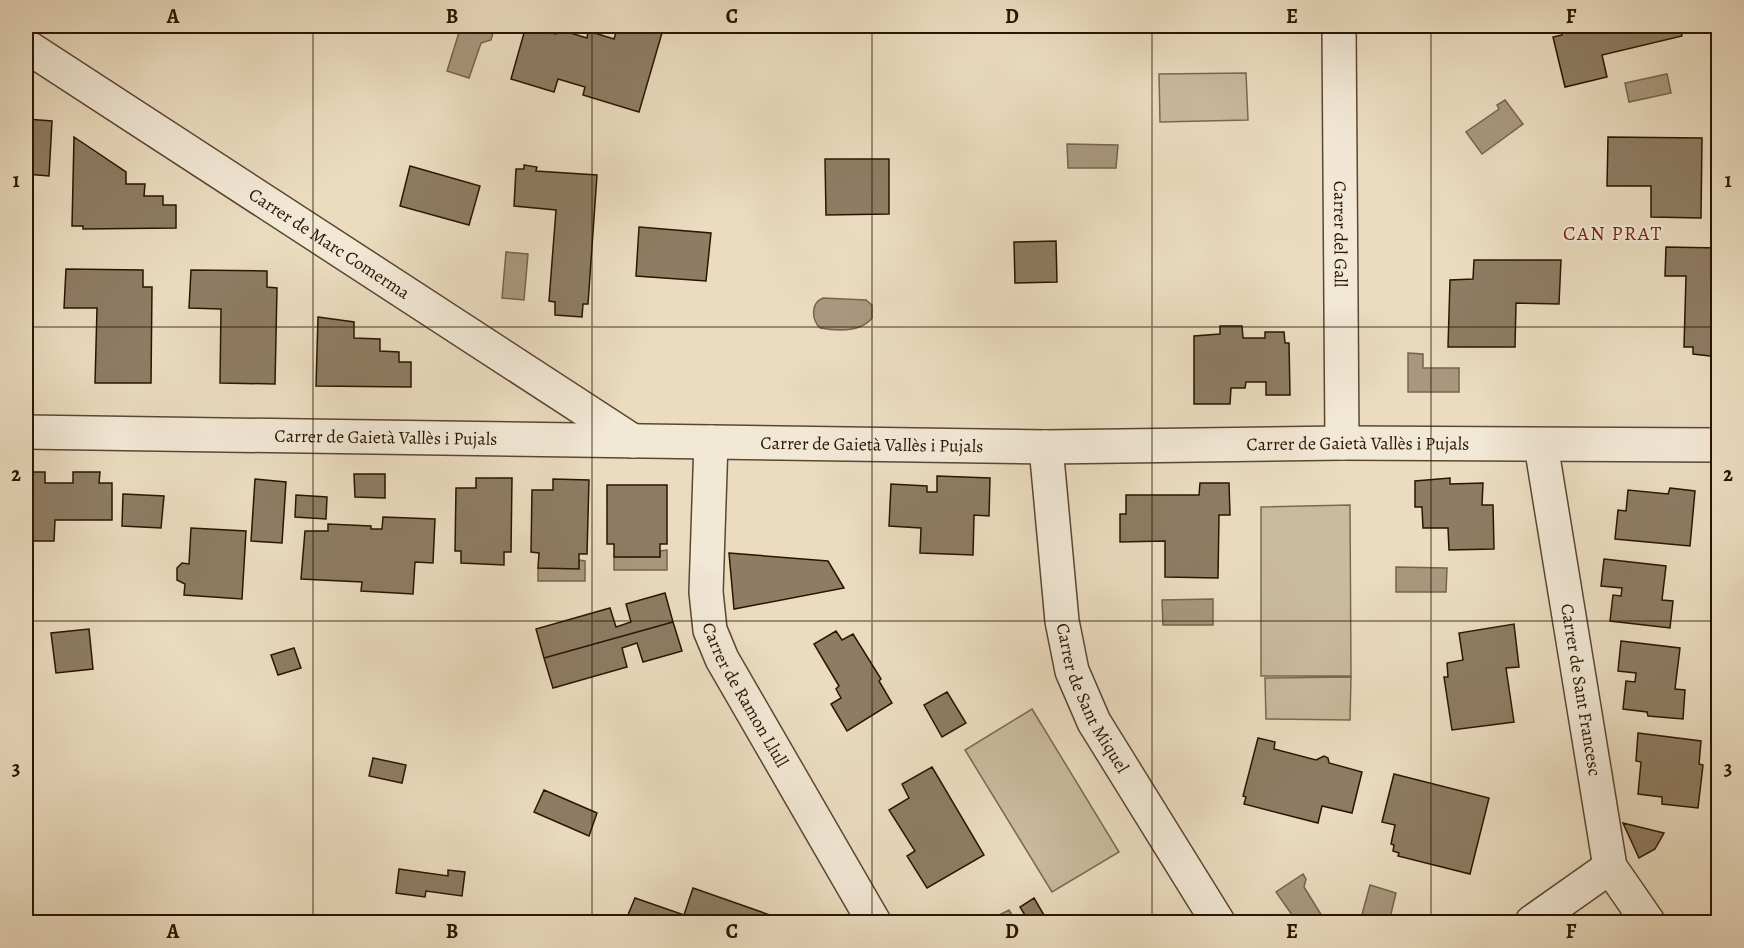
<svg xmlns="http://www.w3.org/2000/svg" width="1744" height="948" font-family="Alegreya,serif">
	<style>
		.green { fill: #caba9f; stroke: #7a6850; stroke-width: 1.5 }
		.water { fill: #a9987f; stroke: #76644c; stroke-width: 1.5 }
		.building { fill: #8e7c64; stroke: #2a1500; stroke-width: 1.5 }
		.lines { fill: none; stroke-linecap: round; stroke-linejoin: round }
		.minor-casing { stroke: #5a4730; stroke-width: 36 }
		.minor { stroke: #f2e8d6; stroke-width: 33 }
		.grid { fill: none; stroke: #2a1500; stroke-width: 1.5; stroke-opacity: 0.55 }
		.labels { text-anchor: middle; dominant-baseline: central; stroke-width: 4.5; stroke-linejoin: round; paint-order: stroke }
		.street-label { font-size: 18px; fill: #2a1500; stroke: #f2e8d6 }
		.neighbourhood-label { font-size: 20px; letter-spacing: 1.5px; fill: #7a1f14; stroke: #f2e8d6 }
		.neatline { fill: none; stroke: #2a1500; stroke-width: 2 }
		.grid-label { font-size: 20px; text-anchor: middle; font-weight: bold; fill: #2a1500 }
	</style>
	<rect width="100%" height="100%" fill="#ebdcc0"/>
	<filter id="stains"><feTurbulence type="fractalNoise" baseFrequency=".00333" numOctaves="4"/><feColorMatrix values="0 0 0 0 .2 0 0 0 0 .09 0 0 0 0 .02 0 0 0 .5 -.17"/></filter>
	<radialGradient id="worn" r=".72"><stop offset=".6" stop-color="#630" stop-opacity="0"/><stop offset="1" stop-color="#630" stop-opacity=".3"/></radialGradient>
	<path class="green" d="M1246,73L1248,120L1160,122L1159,74Z
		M1350,505L1351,676H1261V507Z
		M1351,677L1350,720L1266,719L1265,678Z
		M1032,709L1119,852L1052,892L965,750Z"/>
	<path class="water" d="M461,26L493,33L491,40L481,43L469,78L447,71Z
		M1667,74L1671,93L1629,102L1625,83Z
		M1505,100L1523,124L1482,154L1466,132L1499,109L1497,105Z
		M1067,144L1118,145L1116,168H1068Z
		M506,252L528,254L524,300L502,298Z
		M823,298L866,300L872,305V318C861,332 837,331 820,328C811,319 811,303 823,298Z
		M1408,353L1423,354V368H1459V392H1408Z
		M667,550V570H614V557H660V551Z
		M579,560L585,561V581H538V568H579Z
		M1396,567L1447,568L1446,592H1396Z
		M1213,599V625H1163L1162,600Z
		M1303,874L1306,879L1304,887L1322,916L1312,922H1297L1276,892Z
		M1370,885L1396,893L1389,922H1360Z
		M1009,910L1016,922H969L980,917L989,920Z"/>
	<path class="building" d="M526,26L556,34L557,29L587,38L588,31L614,39L618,26H664L639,112L583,95L585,87L558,79L554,92L511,79Z
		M1576,26H1680L1682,36L1602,55L1607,77L1565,87L1553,37L1562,35L1561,29Z
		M26,119L52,121L49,176L26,174Z
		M74,137L126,172V184H145L144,196H163V205H176V228L83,229V226H72Z
		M1608,137L1702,138L1701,218L1651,217V186H1607Z
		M825,159H889V214L826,215Z
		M524,165L537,167L536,171L597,175L588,304H583L582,317L555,315V302L549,301L556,210L514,206L516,169H524Z
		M410,166L480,186L469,225L400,206Z
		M639,227L711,233L706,281L636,276Z
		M1056,241L1057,282L1015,283L1014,242Z
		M1666,247L1718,248V357L1693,354V347H1684L1686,276H1665Z
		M1474,260H1561L1559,304L1516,303L1515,347H1448L1450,280L1473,279Z
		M66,269L143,270V287H152L151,383H95L97,308H64Z
		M191,270L267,271V287L277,288L275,384L220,383L221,309L189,308Z
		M318,317L354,322V338L380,339V351L399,352V362H411V387L316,386Z
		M1220,326H1242L1243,338H1265V332H1284L1285,343H1289L1290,395H1266V382H1246L1245,388H1231L1230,404H1194V336L1220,334Z
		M26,472H45V483H73V472H100L99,483H112V520H55L54,541H26Z
		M354,474H385V498L355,497Z
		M937,476L990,478L989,516L974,515L973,555L920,553L921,528L889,526L891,484L927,486V492H937Z
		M476,478H512L511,552H504V565L461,563V551H455L456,488H476Z
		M1450,478V484L1483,483L1482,505H1493L1494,549L1449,550L1448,528H1423L1422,507H1415V481Z
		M255,479L286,482L282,543L251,541Z
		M553,479L589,480L587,554H579V569L538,568L539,553L531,552L532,490H553Z
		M1200,483H1229L1230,515H1219L1218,578L1165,577V541L1120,542V514H1126V495H1199Z
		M607,485H667V544H660V557H614V544H607Z
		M1670,488L1695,491L1690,546L1615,539L1618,510L1626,511L1628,490L1668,494Z
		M123,494L164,496L161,528L122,526Z
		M296,495L327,497L326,519L295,517Z
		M383,517L435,519L433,563L415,562L413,594L361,591L362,582L301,579L305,531H328V524L371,526V529H382Z
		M191,528L246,531L242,599L184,595L185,584L177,580V568L182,563L189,564Z
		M729,553L828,561L844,588L734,609Z
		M1604,559L1666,566L1662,600L1673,601L1670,628L1610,621L1613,595L1621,596L1622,588L1601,586Z
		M665,593L673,622L544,658L536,629L610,608L616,627L631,622L626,604Z
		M673,622L682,651L643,662L637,643L622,648L627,667L553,688L544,658Z
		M1514,624L1519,667L1506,668L1514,722L1452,730L1444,677H1448L1447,663L1463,660L1459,633Z
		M89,629L93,669L56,673L51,633Z
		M836,631L842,640L853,634L881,679L879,681L892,703L847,731L831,704L841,698L836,689L839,686L814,644Z
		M1621,641L1680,648L1675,689L1685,690L1683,719L1648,716L1647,712L1623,709L1626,681L1635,682L1636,673L1618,671Z
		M294,648L301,668L278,675L271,655Z
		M947,692L966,723L942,737L924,705Z
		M1638,733L1701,741L1699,764L1703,765L1698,808L1662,804V797L1638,794L1641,762L1636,761Z
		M1258,738L1275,742L1274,749L1316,760L1324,756L1328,758L1329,763L1362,772L1352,813L1322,806L1318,823L1244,804L1246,797L1243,796Z
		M373,758L406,765L402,783L369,776Z
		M932,767L984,855L927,888L907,856L915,851L889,810L909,798L902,784Z
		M1394,774L1489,798L1470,874L1398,856L1399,853L1393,851L1394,845L1391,844L1395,825L1382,822Z
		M544,790L597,813L589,836L534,812Z
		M1623,823L1664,833L1655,849L1639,858Z
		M399,869L448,876V870L465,872L462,896L426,891L425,897L396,893Z
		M693,888L790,922H625L635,898L684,915Z
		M1034,898L1048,922H1029L1020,907Z"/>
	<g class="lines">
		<g class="minor-casing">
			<g id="minor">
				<path id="s1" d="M1339,26L1342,443"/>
				<path id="s2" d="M26,46L633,441"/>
				<path id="s3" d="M26,432L1046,447L1342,443L1718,445"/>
				<path id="s4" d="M711,442L706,592L710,630L722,659L874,922"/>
				<path id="s5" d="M1541,445L1610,867L1648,922"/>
				<path id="s6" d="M1046,447L1062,621L1072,671L1094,722L1218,922"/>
				<path d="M1532,922L1610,867"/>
			</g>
		</g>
		<use href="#minor" class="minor"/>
	</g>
	<path class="grid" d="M313,26V922M592,26V922M872,26V922M1152,26V922M1431,26V922M26,327H1718M26,621H1718"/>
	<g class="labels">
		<g class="street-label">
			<text stroke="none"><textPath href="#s1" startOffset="208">Carrer del Gall</textPath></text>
			<text stroke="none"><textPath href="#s2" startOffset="362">Carrer de Marc Comerma</textPath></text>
			<text stroke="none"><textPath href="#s3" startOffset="360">Carrer de Gaietà Vallès i Pujals</textPath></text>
			<text stroke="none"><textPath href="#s3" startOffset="846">Carrer de Gaietà Vallès i Pujals</textPath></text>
			<text stroke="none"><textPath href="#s3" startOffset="1332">Carrer de Gaietà Vallès i Pujals</textPath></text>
			<text stroke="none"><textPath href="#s5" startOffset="248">Carrer de Sant Francesc</textPath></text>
			<text stroke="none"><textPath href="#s4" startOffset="262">Carrer de Ramon Llull</textPath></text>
			<text stroke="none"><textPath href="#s6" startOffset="258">Carrer de Sant Miquel</textPath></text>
		</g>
		<g class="neighbourhood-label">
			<text x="1613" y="233">CAN PRAT</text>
		</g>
	</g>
	<rect width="1744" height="948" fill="none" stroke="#ebdcc0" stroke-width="66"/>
	<rect x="33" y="33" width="1678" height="882" class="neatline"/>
	<g class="grid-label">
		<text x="173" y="23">A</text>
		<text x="452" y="23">B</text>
		<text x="732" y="23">C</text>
		<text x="1012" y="23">D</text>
		<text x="1292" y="23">E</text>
		<text x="1571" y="23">F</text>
		<text x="16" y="187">1</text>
		<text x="1728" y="187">1</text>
		<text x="16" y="481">2</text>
		<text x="1728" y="481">2</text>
		<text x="16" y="775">3</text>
		<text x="1728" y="775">3</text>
		<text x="173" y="938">A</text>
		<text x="452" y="938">B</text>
		<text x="732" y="938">C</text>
		<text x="1012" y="938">D</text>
		<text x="1292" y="938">E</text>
		<text x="1571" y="938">F</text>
	</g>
	<rect width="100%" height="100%" filter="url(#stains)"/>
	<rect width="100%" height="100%" fill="url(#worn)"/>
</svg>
